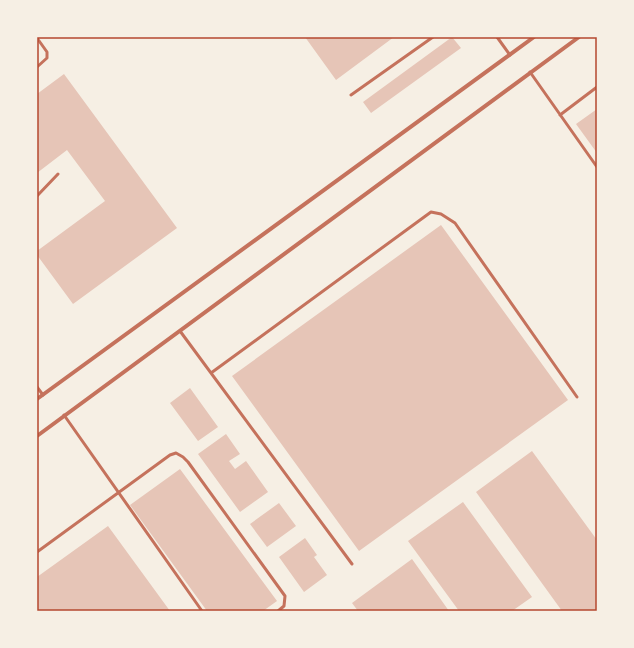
<svg xmlns="http://www.w3.org/2000/svg" width="634" height="648" font-family="'Public Sans',sans-serif">
<rect width="100%" height="100%" fill="#f6efe4"/>
<!-- building -->
<path fill="#e6c5b7" d="M305,37H394L336,80Z
M452,37L461,48L371,113L363,102Z
M64,74L177,228L73,304L37,255V251L105,201L67,150L37,173V94Z
M597,109V153L576,124Z
M441,225L568,400L359,551L232,376Z
M190,388L218,427L198,441L170,403Z
M226,434L240,454L229,461L235,469L246,461L268,492L240,512L198,454Z
M532,451L597,540V611H562L476,492Z
M180,469L277,601L263,611H207L130,505Z
M463,502L532,597L512,611H459L408,541Z
M279,503L296,526L267,547L250,524Z
M108,526L170,611H37V577Z
M305,538L317,555L314,557L327,575L304,592L279,557Z
M412,559L449,611H358L352,603Z"/>
<g fill="none" stroke-linecap="round" stroke-linejoin="round">
<!-- service -->
<path stroke="#c5725c" stroke-width="3" d="M497,37L510,55
M37,38L47,52V58L37,67
M530,72L597,167
M351,95L433,37
M560,115L597,87
M37,196L58,174
M180,331L352,564
M211,373L431,212L441,214L455,223L577,397
M37,387L43,395
M64,415L202,611
M37,552L170,455L176,453L183,457L188,462L285,596L284,606L278,611"/>
<!-- minor -->
<path stroke="#c5725c" stroke-width="4" d="M37,399L534,37
M37,436L579,37"/>
</g>
<!-- border -->
<rect width="634" height="648" fill="none" stroke="#f6efe4" stroke-width="76"/>
<rect x="38" y="38" width="558" height="572" fill="none" stroke="#b5482f" stroke-width="1.5"/>
</svg>
